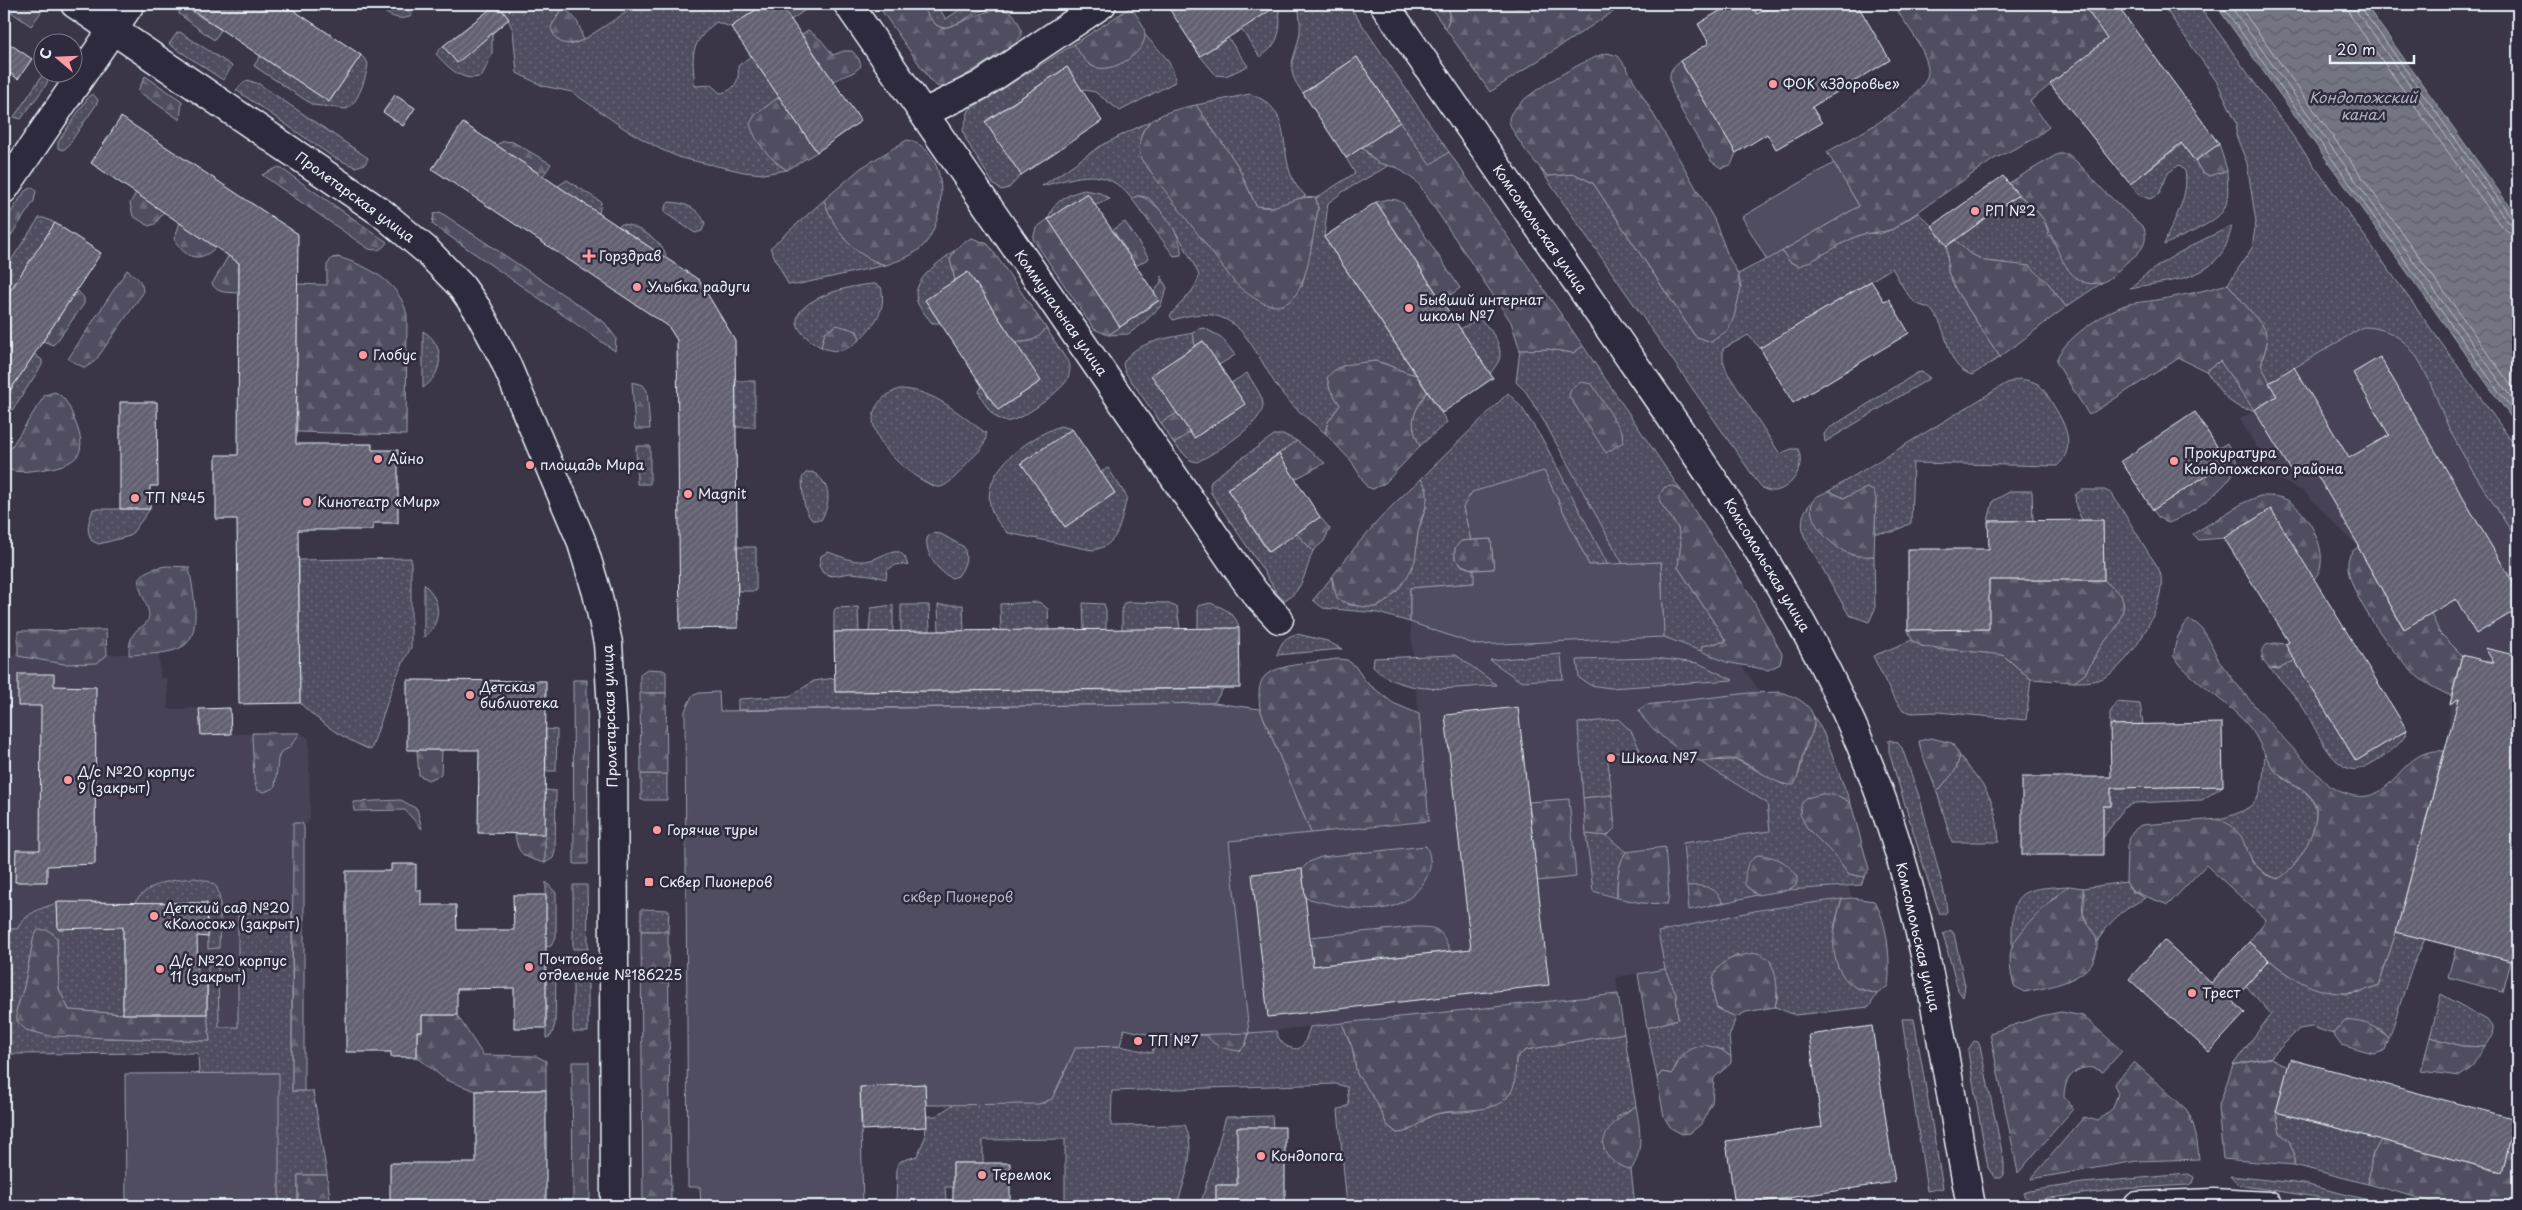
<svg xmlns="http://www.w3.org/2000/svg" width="2522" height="1210" font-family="'Playpen Sans',sans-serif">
<defs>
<pattern id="grass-dots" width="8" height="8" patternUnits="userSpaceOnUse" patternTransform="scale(1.25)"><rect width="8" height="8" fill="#504e5f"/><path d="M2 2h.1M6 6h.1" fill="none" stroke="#696877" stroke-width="1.8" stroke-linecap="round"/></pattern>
<pattern id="forest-firs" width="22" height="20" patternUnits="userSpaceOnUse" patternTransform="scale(1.25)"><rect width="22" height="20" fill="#504e5f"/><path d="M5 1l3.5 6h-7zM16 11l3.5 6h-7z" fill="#696877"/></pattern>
<pattern id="water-waves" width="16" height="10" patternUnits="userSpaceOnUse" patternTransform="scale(1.25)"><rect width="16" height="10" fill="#737482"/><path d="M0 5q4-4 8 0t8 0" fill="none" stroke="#5f6069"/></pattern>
<pattern id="building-hatch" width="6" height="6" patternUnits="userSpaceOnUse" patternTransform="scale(1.25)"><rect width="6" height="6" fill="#636171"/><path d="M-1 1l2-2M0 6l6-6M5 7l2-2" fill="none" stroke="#797886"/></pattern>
</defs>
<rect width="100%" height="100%" fill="#3a3648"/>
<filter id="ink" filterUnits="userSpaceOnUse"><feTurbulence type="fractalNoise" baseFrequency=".02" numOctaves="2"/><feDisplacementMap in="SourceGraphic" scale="10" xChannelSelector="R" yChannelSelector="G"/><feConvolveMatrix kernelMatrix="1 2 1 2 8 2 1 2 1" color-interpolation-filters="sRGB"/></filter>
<g filter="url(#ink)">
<!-- built -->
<path fill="#464354" d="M2363,327H2377L2397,336L2411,349L2518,527V963L2396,932L2448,734L2451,696L2462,655L2439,632L2431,614L2404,629L2358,547L2303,491L2274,477L2240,419L2277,396L2269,383Z
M1606,453L1745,671L1763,696L1837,847L1852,898L1759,910L1658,932L1665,969L1616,977L1618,994L1249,1033L1229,841L1428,821L1410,622V588L1474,583V570L1494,569L1491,539L1471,540L1472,492Z
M106,630L107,654H159L160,678H167L168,709L200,708V722L231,721L232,734L300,733L309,738L310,819L304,827L303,1034L82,1032L4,1005V656H18V631Z"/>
<!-- grass -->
<path fill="url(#grass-dots)" stroke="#9ca0ac" d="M375,4H403L412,16C397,22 387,15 375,4Z
M510,4H559L563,8L556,16L571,45L583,40L639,4H764L731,27L716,22C689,45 692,54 695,86L711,85L720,93C735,91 740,80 738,66L751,56L779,97L755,115L776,163L787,170L763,174L744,172L681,158L660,149L625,129L572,92L543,86L517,73L513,30L503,9Z
M780,4H806L808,8L791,20Z
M919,4H936L946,19L968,4H1005L1010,10C981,0 968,24 943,28L936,25Z
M1259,4H1278C1282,26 1281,44 1260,57L1241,29L1265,13Z
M1298,4H1348L1449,152L1430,166L1357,57L1303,93C1282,65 1296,61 1300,32C1301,23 1299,13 1298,4Z
M1428,4H1449V19L1446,29Z
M2162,4H2198L2518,450V542C2497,508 2473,474 2454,438C2439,411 2430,371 2410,348C2398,334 2381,327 2363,327L2269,383L2261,365L2267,343L2265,329L2228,284L2252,248L2256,222L2247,163L2236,135L2237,123L2217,82Z
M180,32L232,66L223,80L169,44L177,33Z
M492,33V53L482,76C462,83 449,68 436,54L443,46L457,62Z
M1145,35C1157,49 1175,62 1175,82L1120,111L1095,92L1081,89L1067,67L985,121L1021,175L1009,188L1001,190L994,185L966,140L963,130L969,110L1074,44L1084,59L1142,44Z
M1228,38L1248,66L1226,76L1216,75L1200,56Z
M361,55L368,63C367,75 358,105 346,109L313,105L254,66L260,56L329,102Z
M44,73H51L46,85L21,119L14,117Z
M247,80L259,84L368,158L365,164L355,167L333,157L236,90Z
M93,94L98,100L96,105L67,147L63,150L58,148V142L89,96Z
M1250,94C1297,109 1276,154 1296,185C1299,189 1303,193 1306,196L1276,207L1256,206L1238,166L1196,105Z
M1150,121L1142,132L1302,287L1318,209L1316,198L1355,173L1346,158L1362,147L1372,159L1388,166L1344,191L1328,203L1324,237L1416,375L1402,372L1386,364L1375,361L1342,366L1328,378L1330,389L1340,405L1328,422L1325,433C1308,419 1291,406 1278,388C1249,344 1238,298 1173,320L1170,316C1180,302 1196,292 1199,276C1193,259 1163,207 1148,198C1145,196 1140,196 1137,196L1132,199C1104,164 1079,177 1042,186L1102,145Z
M2182,144L2202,172L2210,176L2227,170C2227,182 2230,198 2224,209C2216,224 2179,237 2164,245C2172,221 2190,198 2185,171L2179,165L2168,173L2159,194L2150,199L2139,195L2130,184Z
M1540,169L1548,176L1575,174L1593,183L1695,336L1711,342L1741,288L1738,274L1782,251L1790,262L1800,266L1856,236L1867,233L1880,234L1893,229L1918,213L1932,226L1947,246L1948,272L1957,292L2000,357L1972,375C1943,365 1952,335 1933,312C1929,306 1922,307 1916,303C1907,297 1898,278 1892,268L1760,348L1748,335L1723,349V360L1727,372L1780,454L1791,449H1798C1808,471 1783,499 1764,489C1761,487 1758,482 1756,480Z
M567,180L601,202L599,214L558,186Z
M1084,190L1100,193L1110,199L1096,205L1087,193L1048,219C1054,201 1066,195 1084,190Z
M2018,195L2032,206L2044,220L2049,235L2084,282H2103L2066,307L2048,283L2005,263L1985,261L1969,253L1955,240Z
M824,200L829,213L875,262L886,265L795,285L788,284L770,248Z
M669,202C686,203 698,208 705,223L702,231L695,233L665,213V207Z
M39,218H44L55,223L4,300V271Z
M622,224C636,225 667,243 666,258L618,226Z
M2232,226C2229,236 2227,247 2220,255C2201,282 2159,282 2130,288C2161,260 2195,243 2232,226Z
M955,250L950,259L955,280L925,300L940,323H932C928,317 921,311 918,304C908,281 940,262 955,250Z
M1161,276L1167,288L1160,307L1141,325L1128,334L1108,335L1159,301L1154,292L1161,282Z
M875,284L881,287C887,309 875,324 860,339L857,331L825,332L821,347C756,311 840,285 875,284Z
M1479,319C1490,326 1504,347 1499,360C1497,365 1493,369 1490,374L1460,329Z
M1046,328L1070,365C1070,372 1069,378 1065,383C1056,394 1017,425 1004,421C992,418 984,403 979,392L982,386L998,410L1040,382L1015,342C1030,342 1037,341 1046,328Z
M423,331C446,345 444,373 423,388Z
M1193,333L1195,346L1152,375L1177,413L1161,423L1125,372L1123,364C1133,341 1171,338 1193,333Z
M1583,346L1682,492L1674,486L1660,502L1678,527L1681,543L1678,567L1726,641L1703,646L1701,651L1664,637L1661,562L1623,564L1545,423L1526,392L1516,382L1520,350L1548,349L1573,353Z
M34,354L42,360V365L13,409L9,412L5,410L4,400Z
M2220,361L2254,410C2230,410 2219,389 2206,371Z
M1922,372L1930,378L1825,442L1824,434L1828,429L1917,373Z
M1247,373C1252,382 1262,394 1263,404C1265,423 1213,454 1197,462L1190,460L1174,444L1190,432L1194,438L1245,404L1231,383Z
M2019,379C2026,380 2032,381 2038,384C2044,389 2048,396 2052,403C2064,422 2078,447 2057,466L1913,463L1911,523L1893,532L1875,533L1876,499L1855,494L1844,498L1829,491L2007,383Z
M736,381H755V427H736Z
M899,389C934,389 958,414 986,433C988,445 976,454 969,461C961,470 952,483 941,487C927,492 827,419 899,389Z
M1427,392L1447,422L1420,446C1408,422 1413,413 1427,392Z
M1508,393L1522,408L1544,442L1608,565H1589L1544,471L1463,507L1471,540L1461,541L1455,549V559L1462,566L1474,570L1475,583L1410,588V622L1378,613L1323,608L1313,600L1332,577L1333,589L1349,605L1375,607L1384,603L1415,560L1418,532L1426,507L1427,488L1421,479Z
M1060,426L1072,429L1022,463L1065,527L1115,493L1100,472L1108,468L1127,497C1121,519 1120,547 1092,550L1008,533C959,489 1017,442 1060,426Z
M1274,435H1285L1297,441L1227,489L1268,552L1296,533L1313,551C1306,568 1303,593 1284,600L1278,595L1263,570L1211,493L1210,484L1213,479Z
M636,446H650V484H637Z
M812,472C832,482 831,504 821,520H812C802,509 803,492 802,478L806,473Z
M2082,490H2105L2112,494C2123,512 2135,530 2146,549C2150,556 2157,564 2160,572C2169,600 2132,662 2107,676C2097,682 2085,682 2074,682L2085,674L2101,646L2119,624L2121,595L2104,580L2103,520H2082L2076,507L2075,495Z
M2011,491H2032L2033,521H1988L1993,501Z
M1816,498L1812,506L1851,555L1874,556L1875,609L1869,622L1849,615L1804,536C1800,518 1803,510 1816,498Z
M93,509H150L130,536L99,544L92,541C85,529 89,522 93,509Z
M932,533L941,534L964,547C968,559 965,566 958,576L952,578C937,571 925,554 927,538Z
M737,547H756V591H738Z
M828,552C843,557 857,565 874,559C885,555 887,551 900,552L905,557L908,566C899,563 894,564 887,571L886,579L871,575L851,573L832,576L823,573L819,566L821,556Z
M411,558V647L396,677L371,750C344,739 321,724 300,703L299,560Z
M424,584C442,601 442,622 424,638Z
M1039,602L1048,609L1049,630L1001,631L1000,604Z
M1129,602L1166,603L1177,607L1180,629L1122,630V608L1124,603Z
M1083,603L1104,604L1106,610V630H1084Z
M1210,603C1224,608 1236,613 1239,628L1198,629V606Z
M893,605V632H869L871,608Z
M901,605H929L930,631L901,632Z
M938,605H963L964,631H939Z
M858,607L859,632H834V611L836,608Z
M1297,634L1327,641L1342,649L1277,655C1281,643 1284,637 1297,634Z
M1912,640L1921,646L1942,650H1973L2003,655L2031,679L2026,720L1938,712L1912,713L1903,710L1893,697L1873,656Z
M1561,654L1563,679L1520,681L1490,660Z
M1456,655L1497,685C1459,687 1404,698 1373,667L1374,658Z
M1655,658L1698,663L1733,680L1610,688L1590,685L1579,678L1577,660Z
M2295,660L2356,761L2407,730C2404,742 2392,750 2382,757C2373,762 2361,772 2350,769C2327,761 2316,727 2304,709C2294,694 2282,681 2269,668L2279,669Z
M647,669L663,670L666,672V693H640V674Z
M835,678V692L1223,689L1214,703L738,710V699L790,696L814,681Z
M2116,702L2140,704L2143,724L2110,725V713Z
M1813,715L1823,732L1851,804L1845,799L1807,828L1836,857L1849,874L1864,877L1861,885L1788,890L1796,885H1745L1757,895L1723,903C1717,889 1701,886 1687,886L1683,843L1770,831L1767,803L1699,761L1737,760L1784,785L1799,774L1804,751L1814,727Z
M1618,719L1631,731L1640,750L1607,753L1612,795L1583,798L1578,723Z
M546,729L557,730L556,771H546Z
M1889,740L1897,742L1902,748L1921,802L1945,896L1947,911L1945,914H1940L1930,887L1889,752Z
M2265,752C2268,759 2271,767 2276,772C2287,784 2308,788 2314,804C2323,825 2297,870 2278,879C2243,869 2251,835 2219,819C2264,808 2262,794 2265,752Z
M1960,756C1987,790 1996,798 1999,842H1952L1937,792L1955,771Z
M641,774H667V800H641Z
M2223,786L2202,800L2135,803L2124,808L2103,838V806H2111V788Z
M545,790L556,791L555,851L553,858L545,863Z
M1586,834L1607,836L1626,852C1617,866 1617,882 1617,898L1593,891Z
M195,878C203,880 213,881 217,888C223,900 219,934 219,948L208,949L207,903H134C150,882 170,880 195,878Z
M546,882L556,893V937L551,946L546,947Z
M2126,882L2132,891L2145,898C2122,911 2111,919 2097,942L2083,913L2085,897L2083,888Z
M573,885H587L588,949H573Z
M2069,886L2053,898L2012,947C2012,892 2013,889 2069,886Z
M1842,899L1834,927L1859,989L1877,994L1869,1007L1795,1015L1775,1007L1778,994L1737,955C1713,970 1708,981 1717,1008L1736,1017L1729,1037L1731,1057L1722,1050L1680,1056L1672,1074L1662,1072L1657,1078L1647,1028L1678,1019L1676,994L1665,969L1658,932L1759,910Z
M92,902L123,903V1014L69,1010L59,989L57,938L34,936L24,987L16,1011L104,1038L210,1041L207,1014L208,966H218L219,1027H238V913L292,912V1091H313L327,1175H298V1206H279L278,1073L199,1074L198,1053L4,1054V929H17C26,913 39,909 57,903L58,929L93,927Z
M641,909L669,910L668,931H641Z
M1951,930L1954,934L1965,986L1963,997L1958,990L1943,934Z
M2396,932L2425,939L2411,970L2389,1039L2381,1029L2346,1020L2333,1034L2312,1027L2299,1029L2271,1057L2233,1065L2271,1014L2246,986L2269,960L2289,975L2345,994L2361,992L2379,985Z
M556,974L555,1024L551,1036L546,1038V975Z
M573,980H588V1032H573Z
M2441,994L2487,1020L2493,1028L2492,1037L2485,1047L2462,1046L2430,1037Z
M1902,1019H1914L1943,1188L1927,1191Z
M1342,1023L1352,1047L1357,1074L1376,1101L1387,1125L1397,1133C1416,1132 1418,1121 1434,1115C1447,1110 1463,1114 1476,1110C1487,1107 1505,1090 1514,1084L1516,1058L1525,1050L1624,1033L1636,1106L1617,1117L1618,1165L1631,1170L1635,1206H1347L1338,1110L1349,1105L1347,1087L1336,1084L1112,1091L1111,1126L1185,1125C1197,1151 1184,1180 1177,1206H1065V1139L983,1140V1163H953V1187H945L946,1200L937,1206H896L897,1166L901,1161L917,1156L925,1138L927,1116H936L954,1104L1046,1103L1056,1092L1076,1046H1120L1152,1053L1156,1036L1207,1035L1245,1046L1249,1033L1276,1031C1280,1043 1285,1048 1298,1049L1304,1044L1310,1027Z
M1974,1041L1978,1042L1980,1046L2004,1162V1175L2001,1178H1995L1988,1168L1969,1058L1968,1050Z
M2276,1112L2381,1140L2372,1156L2368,1184L2294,1165V1153L2289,1141L2280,1133Z
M1272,1116L1273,1127L1237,1185H1216V1199L1208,1202L1205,1206H1200L1226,1117Z
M2188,1174L2194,1177L2192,1183L2188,1185L2121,1189L2035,1200H2029L2024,1196V1193L2029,1191L2083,1183Z
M2230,1176L2304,1184L2392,1206H2355L2317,1197L2244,1186L2237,1184Z"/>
<!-- forest -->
<path fill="url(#forest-firs)" stroke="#9ca0ac" d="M4,4H38L44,8L31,26L4,7Z
M180,4L221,30L214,40L179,14Z
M877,4H919L936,25L943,28C963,25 996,0 1013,14C1018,21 1021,26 1022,35L1014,45L945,88L937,86L931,81Z
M1449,4H1625L1490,92L1446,29L1449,19Z
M1893,4H2083L2182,144L2158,161L2079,62L2030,101L2049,127L2032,140L1994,159L1893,229C1880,234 1867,231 1855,237C1836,246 1819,258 1800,266L1790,262L1782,251L1859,206L1827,152C1849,139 1932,99 1928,68C1924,45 1905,24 1893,4Z
M1131,7C1136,15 1145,25 1145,35C1145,54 1111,74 1094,67C1085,63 1079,52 1074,44Z
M563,8C577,17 580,25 583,40C567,47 556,45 551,27Z
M808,30L821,40L833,55L844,51H852L859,59L861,66L854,72L833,81L802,34Z
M1607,53L1618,56L1626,67L1714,219L1729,258L1738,274L1741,288L1734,317L1728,330L1711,342L1695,336L1593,183L1575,174L1548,176C1538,167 1510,133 1509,120C1508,101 1589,57 1607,53Z
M1680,61L1736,153L1731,165L1721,168L1711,161C1701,142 1669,97 1670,76C1670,69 1675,65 1680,61Z
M145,76L182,101L180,120L138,91Z
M779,97L817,152L787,170C770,159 756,144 750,124L755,115Z
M1196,105L1238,166L1256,206C1278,212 1294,194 1316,198L1318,209C1308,259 1305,348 1235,283L1141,159C1132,120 1165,111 1196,105Z
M1400,122L1430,165L1449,152L1583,346L1573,353L1548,349L1520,350L1511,322L1418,183L1398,168L1378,163L1362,147Z
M907,140C951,149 947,218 924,245C914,256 900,260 886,265C853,256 835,232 824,200L861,168Z
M504,141L513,142L551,164L543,176L496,145Z
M2219,144L2227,170L2210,176L2202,172L2195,161Z
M2058,154H2068L2078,163L2104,191L2144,228C2149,245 2139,253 2127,262C2120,268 2111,279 2103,282C2065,294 2057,240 2043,219C2034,205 2019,197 2009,183Z
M279,167L387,242C382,250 378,251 369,249L262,175Z
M32,187L36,191L34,201L4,246V223L25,191Z
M136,193L164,212L155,224L149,226L133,216L130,203Z
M1137,196C1156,197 1184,236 1181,255L1174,256L1132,199Z
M1388,199L1397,200L1403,203L1460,288L1442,301L1376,202Z
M440,212L604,322L616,338L615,351L432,224L434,214Z
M1048,219L1120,327L1108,335L1094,329L1033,239L1036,228Z
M1125,222L1149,258L1136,266L1113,230Z
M180,223L216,247C199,264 185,258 174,239Z
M972,238L988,244L1046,328C1037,341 1030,342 1015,342L968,272L955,280L950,259C955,249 961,242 972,238Z
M1955,240L1969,253L1985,261L2030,266L2048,283L2066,307L2000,357L1957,292L1948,272L1947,246Z
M229,255L239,263V293C228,292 218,294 212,284Z
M338,257C368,266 400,282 407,315L406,435L297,432V284L327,285V265L332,258Z
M127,270C136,277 143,280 143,293L95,361L85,368L68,359Z
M2228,284L2265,329L2267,343L2261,365L2277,396L2254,410L2220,361L2206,371L2179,358L2089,415L2056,362C2060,341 2105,312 2125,305C2135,302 2146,302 2156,300C2180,296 2204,291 2228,284Z
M77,290L84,298V304L57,341L53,345L43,341Z
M837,325L857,331L860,339C847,351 837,354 821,347L825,332Z
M1204,328L1221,337L1235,355L1219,365L1203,341L1195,346L1193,333L1197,329Z
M1375,361C1389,364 1401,372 1416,375L1427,392C1413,413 1408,422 1420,446L1385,483L1373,489L1367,487L1352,462L1325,433L1328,422L1340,405L1330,389L1327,378C1338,362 1357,364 1375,361Z
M632,382L643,385L647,391L650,429H635Z
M1581,382L1592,384L1622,432L1623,442L1606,453L1569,396L1571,389Z
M55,392C66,397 70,408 74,419C91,457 75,465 39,470C26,471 17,474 5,468L4,458L45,395Z
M1177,413L1190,432L1174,444L1161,423Z
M1297,441L1325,463L1295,479L1279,454Z
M2227,443C2229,448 2235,455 2236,460C2241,481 2185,518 2168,523L2159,518L2153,510L2227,462L2219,448Z
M1421,479C1435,499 1421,513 1418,533C1416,542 1417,551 1415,560C1411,574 1390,606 1374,607C1361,608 1348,604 1337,599L1332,577C1359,541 1387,508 1421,479Z
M1674,486L1682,492L1749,593L1782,654L1780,664L1768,670L1726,662L1701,651L1702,646L1726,641L1678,567L1681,543L1678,528L1660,502V494L1665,487Z
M1867,488L1874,491L1876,499L1874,556C1866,556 1857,557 1850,554C1834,549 1800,517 1815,498C1818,495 1825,493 1829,491L1844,498Z
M2260,496C2270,496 2279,496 2287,500C2309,512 2334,558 2314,579L2224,538L2199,540L2193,534L2243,503Z
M1320,517L1330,529L1324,541L1313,551L1296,533Z
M1491,539L1494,569C1478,570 1467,571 1455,559V548L1461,541Z
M2358,547L2403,628L2431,613L2439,632L2462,655L2451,696C2440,691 2428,685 2418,677C2397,660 2344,589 2348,562C2349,554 2352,551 2358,547Z
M167,566L189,567C192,586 203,630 185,645C172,655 144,654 129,655C129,645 130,636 138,629C141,627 145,625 147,622C158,604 112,573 167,566Z
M1989,580H2104L2121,595L2124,606L2119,624L2101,646L2085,674L2074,682L2031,679L2003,655L1921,646L1912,640L1908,630L1988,629Z
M2189,620C2207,625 2212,651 2222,665C2254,708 2292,748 2329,786C2397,824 2391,746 2444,751L2396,932L2379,985C2324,1008 2288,977 2249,942L2266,920L2206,865L2168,905L2132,891L2126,882L2127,846L2132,832L2141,825L2219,819L2232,826L2241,836L2253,863L2266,875L2278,879C2297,869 2322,826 2315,804C2310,789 2288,783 2277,773C2266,761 2261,743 2252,730C2230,702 2195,685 2174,657C2174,642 2179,631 2189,620Z
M106,630L107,655L97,663L64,664L18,656V631Z
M2275,643L2285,644L2295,660L2279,669L2269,668C2262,660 2259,654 2266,645Z
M1337,659L1347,660L1355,666L1366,682L1393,703L1419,714L1429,821L1311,833L1260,709C1259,699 1257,684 1265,676C1278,664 1319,662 1337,659Z
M573,680H587L588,864H574Z
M1781,692C1797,697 1819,707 1813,729C1811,737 1806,743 1804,751C1800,763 1800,774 1794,785C1773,786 1758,767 1738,760C1725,756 1712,763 1700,761C1687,758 1641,723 1639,710L1646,705L1749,693Z
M640,693H666L667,774H641Z
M252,733H300L289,748L281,752L278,759L275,787L265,792L257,790L254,780Z
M1931,738L1952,743L1960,756L1955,771L1937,792L1921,751L1919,741Z
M417,750H442L441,775L428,780L419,775Z
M1822,794C1834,794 1842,796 1851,804L1869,869L1864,877L1849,874L1836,857L1807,828L1800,814L1801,805L1806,798Z
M1612,795L1615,828L1607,836L1586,834L1583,798Z
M1569,799L1576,877L1537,881L1529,802Z
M401,800L417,809L422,829L405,810L354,811L353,802Z
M293,823H302L304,827V1091H292Z
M515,834H545V863C524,857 518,856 515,834Z
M1426,846C1433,860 1431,872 1422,885C1392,924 1346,907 1305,898L1302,869L1309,862L1321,857Z
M1665,847L1669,896L1667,904L1642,903L1617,898C1617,882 1617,866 1626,852Z
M1758,855C1778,857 1786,861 1798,877L1796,885L1788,890L1757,895L1745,885C1745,871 1745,863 1758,855Z
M1687,886C1704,885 1716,886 1723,903L1689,910Z
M2069,886L2083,888C2085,896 2081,907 2083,914C2086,924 2096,932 2097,942C2100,979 2051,987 2024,992L2014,986C2011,975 2008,958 2012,947C2018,931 2054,897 2069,886Z
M1852,898L1874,901C1888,921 1891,962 1888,986L1877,994C1868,991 1856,989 1848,982C1826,959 1834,925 1842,899Z
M1415,927C1439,927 1441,929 1450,951L1313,966L1309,937Z
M38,930H48L57,938L59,989L69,1010L123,1014H207L210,1041L49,1036L26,1030L17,1021L16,1011L24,987L34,936Z
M641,931H668L671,1206H643Z
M2456,947L2511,961L2503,992L2448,977Z
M1758,953L1769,959C1777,975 1779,989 1775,1007L1746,1012L1736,1017L1717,1008C1704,970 1721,956 1758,953Z
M1665,969L1676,994L1678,1019L1647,1028L1638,974Z
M1618,994L1624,1033L1526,1050L1516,1058C1515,1066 1516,1077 1514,1085C1505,1117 1461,1107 1436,1114C1419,1119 1417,1132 1397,1133L1387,1125L1376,1101L1357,1074L1352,1047L1342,1023Z
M2061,1012L2083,1016L2122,1051L2103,1072C2083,1060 2064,1074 2064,1096L2073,1109L2018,1173L1990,1033L2041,1016Z
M422,1015H457L483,1055L536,1056L546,1061V1090L476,1091L446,1080L417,1057V1031H422Z
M2345,1020C2363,1022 2377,1024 2389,1039L2385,1051L2373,1054L2341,1045L2333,1034Z
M1248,1026C1249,1036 1247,1044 1240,1051C1225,1049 1215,1048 1207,1035H1175Z
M2430,1037L2462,1046L2485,1047L2470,1069L2460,1076L2421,1071Z
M1706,1045L1722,1050L1731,1057V1063L1714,1078L1712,1103L1701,1124L1690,1133L1682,1134L1671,1128L1664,1117L1657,1078L1662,1072L1672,1074C1682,1056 1683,1048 1706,1045Z
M2271,1058L2288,1067L2276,1112L2280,1133L2289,1141L2294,1153V1165L2223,1159L2218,1108L2233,1065Z
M572,1062H589L590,1206H573Z
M2134,1062L2186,1109C2196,1125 2197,1141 2199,1159L2137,1161L2031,1179L2084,1117L2098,1121L2113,1108L2118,1093L2114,1084Z
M1636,1106C1640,1129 1644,1150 1631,1170C1584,1154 1605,1125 1636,1106Z
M2512,1134L2518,1137V1206H2447L2368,1184L2372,1156L2381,1140L2502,1172Z
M298,1175H327L331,1206H298Z"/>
<!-- park -->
<path fill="#504e5f" stroke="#9ca0ac" d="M1834,163L1859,206L1767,260L1742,217Z
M1544,471L1589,565L1661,562L1664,637L1477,645L1410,622V588L1474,583V570L1494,569L1491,539L1471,540L1463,507L1472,492Z
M719,692L720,711L1214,703L1260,709L1311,833L1229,841L1249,1033L1156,1036L1124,1029L1120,1046L1076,1047L1052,1099L1039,1104L926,1105L925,1084L860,1088L863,1206H701L700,1187H688L685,711L692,696L699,693Z
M279,1073V1206H126L125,1074Z"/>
<!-- water -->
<path fill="url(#water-waves)" stroke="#a2a6b1" d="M2215,4H2365L2518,218V427Z"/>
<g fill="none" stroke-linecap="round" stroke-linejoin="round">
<!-- shore -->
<path stroke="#b9bfc9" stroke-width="1" d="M2221,4L2518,418
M2229,4L2518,407
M2238,4L2518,395
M2347,4L2351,17L2501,226L2509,232L2518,234
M2355,4L2357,12L2507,221L2518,227
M2361,4L2362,9L2512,218L2518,220"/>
</g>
<!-- building -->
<path fill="url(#building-hatch)" stroke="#e8f1f8" d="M183,4H284L361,55L329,102Z
M497,4L509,19L457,63L443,46Z
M764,4H780L861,121L817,152L731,27Z
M1166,4H1280L1200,56Z
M1731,4H1751L1757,14L1774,4H1857L1890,60L1812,107L1822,123L1776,149L1767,134L1736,153L1680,61L1709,43L1698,24Z
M2083,4H2116L2219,144L2195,161L2181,143L2130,184L2050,84L2107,39Z
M4,40L32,59L18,79L4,69Z
M1357,57L1400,122L1346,158L1303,93Z
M1067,67L1102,121L1021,175L985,122Z
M395,95L415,108L403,126L383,112Z
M121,117L298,234L296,444H372V450H398V523H373V530H298L300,703L239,704L237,519H216V455H238L239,263L91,163Z
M463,123L699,280L735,340L738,628L680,629L677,340L668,326L432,169Z
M2003,176L2018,195L1947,246L1932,226Z
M1087,193L1159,300L1120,327L1048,219Z
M1376,202L1493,378L1442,413L1324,237Z
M55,223L101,253L4,400V300Z
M968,272L1041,381L998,410L925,300Z
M1871,281L1884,301L1889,299L1909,333L1793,403L1760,348Z
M1203,341L1245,404L1194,438L1151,375Z
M2380,357L2518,591V609L2476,634L2456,599L2404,629L2358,547L2359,546L2311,465L2294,475L2254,410L2277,396L2269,383L2294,367L2349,458L2389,435L2353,373Z
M120,402H157L158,486H150V509H120Z
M2195,412L2227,462L2153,510L2121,461Z
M1072,429L1115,493L1065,527L1021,463Z
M1279,454L1320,517L1269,552L1227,489Z
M2271,509L2407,730L2356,761L2285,644L2289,642L2224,538Z
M2103,520L2104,580H1989V629L1908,630V549H1989L1988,521Z
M1239,628L1240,688L835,692L834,632Z
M2485,648L2518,656V933L2511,961L2396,932L2459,698L2450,704L2462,655L2494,663Z
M18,674H54V686L96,687L95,864L47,866V882H15L16,850H40L41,706H18Z
M407,680L546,681L545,834L478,833L479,750H407Z
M1518,707L1549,985L1268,1017L1252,874L1302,869L1313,966L1471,949L1445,715Z
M230,708L231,734L201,735L199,709Z
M2222,723L2223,786L2111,788V806H2103V855H2022V777H2111L2110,725Z
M391,864H416V890H421V905H456L457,930H514L513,895H546V1028H514V988L457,989V1015H422V1031H417V1057H391V1052H346V871H391Z
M57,902L207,903L208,937L197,936L198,980H207V1014H123V927L58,929Z
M2164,940L2211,983L2249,942L2269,960L2232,1001L2245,1013L2209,1052L2129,979Z
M1872,1026L1895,1182L1735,1206L1726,1141L1822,1127L1809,1035Z
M2290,1059L2516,1119L2502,1172L2276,1112Z
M925,1084L927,1127L862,1130L860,1087Z
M546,1090V1206H390V1163H476V1091Z
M1237,1127H1285V1206H1216V1185H1237Z
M953,1163H1010V1206H953Z"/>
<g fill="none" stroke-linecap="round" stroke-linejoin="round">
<defs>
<path id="street" d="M848,4L1239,571L1255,593L1279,619
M924,113L981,85L1102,4
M4,189L130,4"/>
<path id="secondary" d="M75,4L382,213L426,250L461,286L478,310L504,359L581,540L597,593L608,643L613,726L615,1206
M1384,4C1465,119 1545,235 1625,351C1720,488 1816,624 1875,781C1927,916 1944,1064 1971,1206
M2138,1206L2214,1203L2268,1206"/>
</defs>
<!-- street casing -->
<use href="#street" stroke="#e8f1f8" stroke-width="31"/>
<!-- secondary casing -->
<use href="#secondary" stroke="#e8f1f8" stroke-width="31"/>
<!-- street -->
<use href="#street" stroke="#2f2a3d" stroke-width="28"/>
<!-- secondary -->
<use href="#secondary" stroke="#2f2a3d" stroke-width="28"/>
</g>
</g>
<!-- markers -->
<g fill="#ff9aa2" stroke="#2f2a3d" stroke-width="2">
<circle cx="1773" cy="84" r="5"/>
<circle cx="1975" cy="211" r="5"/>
<path d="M586.5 248.5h5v5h5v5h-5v5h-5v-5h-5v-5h5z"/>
<circle cx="637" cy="287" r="5"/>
<circle cx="1409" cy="308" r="5"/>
<circle cx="363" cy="355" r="5"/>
<circle cx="378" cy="459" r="5"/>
<circle cx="2174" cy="461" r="5"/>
<circle cx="530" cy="465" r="5"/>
<circle cx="688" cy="494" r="5"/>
<circle cx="135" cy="498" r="5"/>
<circle cx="307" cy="502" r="5"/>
<circle cx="470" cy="695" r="5"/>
<circle cx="1611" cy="758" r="5"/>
<circle cx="68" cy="780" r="5"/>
<circle cx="657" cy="830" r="5"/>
<rect x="644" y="877" width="10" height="10" rx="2.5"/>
<circle cx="154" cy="916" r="5"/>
<circle cx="529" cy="967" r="5"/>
<circle cx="160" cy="969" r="5"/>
<circle cx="2192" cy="993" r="5"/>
<circle cx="1138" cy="1041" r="5"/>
<circle cx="1261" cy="1156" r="5"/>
<circle cx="982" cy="1175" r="5"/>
</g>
<g text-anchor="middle" stroke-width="5" stroke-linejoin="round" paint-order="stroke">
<!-- poi labels -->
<g font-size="14" fill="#e8f1f8" stroke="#2f2a3d" text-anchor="start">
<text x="1783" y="89">ФОК «Здоровье»</text>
<text x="1985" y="216">РП №2</text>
<text x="599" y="261">Горздрав</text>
<text x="647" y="292">Улыбка радуги</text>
<text x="1419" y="305">Бывший интернат<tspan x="1419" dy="16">школы №7</tspan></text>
<text x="373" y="360">Глобус</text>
<text x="2184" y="458">Прокуратура<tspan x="2184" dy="16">Кондопожского района</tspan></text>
<text x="388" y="464">Айно</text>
<text x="540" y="470">площадь Мира</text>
<text x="698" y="499">Magnit</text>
<text x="145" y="503">ТП №45</text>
<text x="317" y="507">Кинотеатр «Мир»</text>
<text x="480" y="692">Детская<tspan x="480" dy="16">библиотека</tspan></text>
<text x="1621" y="763">Школа №7</text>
<text x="78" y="777">Д/с №20 корпус<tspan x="78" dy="16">9 (закрыт)</tspan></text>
<text x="667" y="835">Горячие туры</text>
<text x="659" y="887">Сквер Пионеров</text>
<text x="164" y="913">Детский сад №20<tspan x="164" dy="16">«Колосок» (закрыт)</tspan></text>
<text x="539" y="964">Почтовое<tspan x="539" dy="16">отделение №186225</tspan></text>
<text x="170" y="966">Д/с №20 корпус<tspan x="170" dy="16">11 (закрыт)</tspan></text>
<text x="2202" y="998">Трест</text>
<text x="1148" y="1046">ТП №7</text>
<text x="1271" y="1161">Кондопога</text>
<text x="992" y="1180">Теремок</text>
</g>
<!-- street labels -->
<g font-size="14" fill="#e8f1f8" stroke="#2f2a3d">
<text transform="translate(355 197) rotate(36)" y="5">Пролетарская улица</text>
<text transform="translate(1540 229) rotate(55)" y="5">Комсомольская улица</text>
<text transform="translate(1061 313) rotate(55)" y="5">Коммунальная улица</text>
<text transform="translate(1767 565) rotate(59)" y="5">Комсомольская улица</text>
<text transform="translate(610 716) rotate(-92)" y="5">Пролетарская улица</text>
<text transform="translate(1918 937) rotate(77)" y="5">Комсомольская улица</text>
</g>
<!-- park labels -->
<g font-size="14" fill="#b3b8c2" stroke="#2f2a3d">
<text x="958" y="902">сквер Пионеров</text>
</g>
<!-- water labels -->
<g font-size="15" font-style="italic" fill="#aeb2bd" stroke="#2f2a3d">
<text x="2363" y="103">Кондопожский<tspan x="2363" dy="17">канал</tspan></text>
</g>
</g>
<!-- margin -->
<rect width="2522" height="1210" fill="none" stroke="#2f2a3d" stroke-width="20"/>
<rect x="10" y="10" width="2502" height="1190" fill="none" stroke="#e8f1f8" stroke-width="2" filter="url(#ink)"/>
<!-- north arrow -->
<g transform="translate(58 58) rotate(289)"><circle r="24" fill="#2f2a3d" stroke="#797a88"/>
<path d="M0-4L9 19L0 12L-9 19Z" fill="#ff9aa2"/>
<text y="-8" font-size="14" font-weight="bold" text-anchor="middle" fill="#e8f1f8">С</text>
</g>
<!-- scale -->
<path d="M2330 55v8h84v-8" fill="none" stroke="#e8f1f8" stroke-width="2.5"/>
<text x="2337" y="55" font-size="15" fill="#e8f1f8" stroke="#2f2a3d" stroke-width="4" paint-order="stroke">20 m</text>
</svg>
